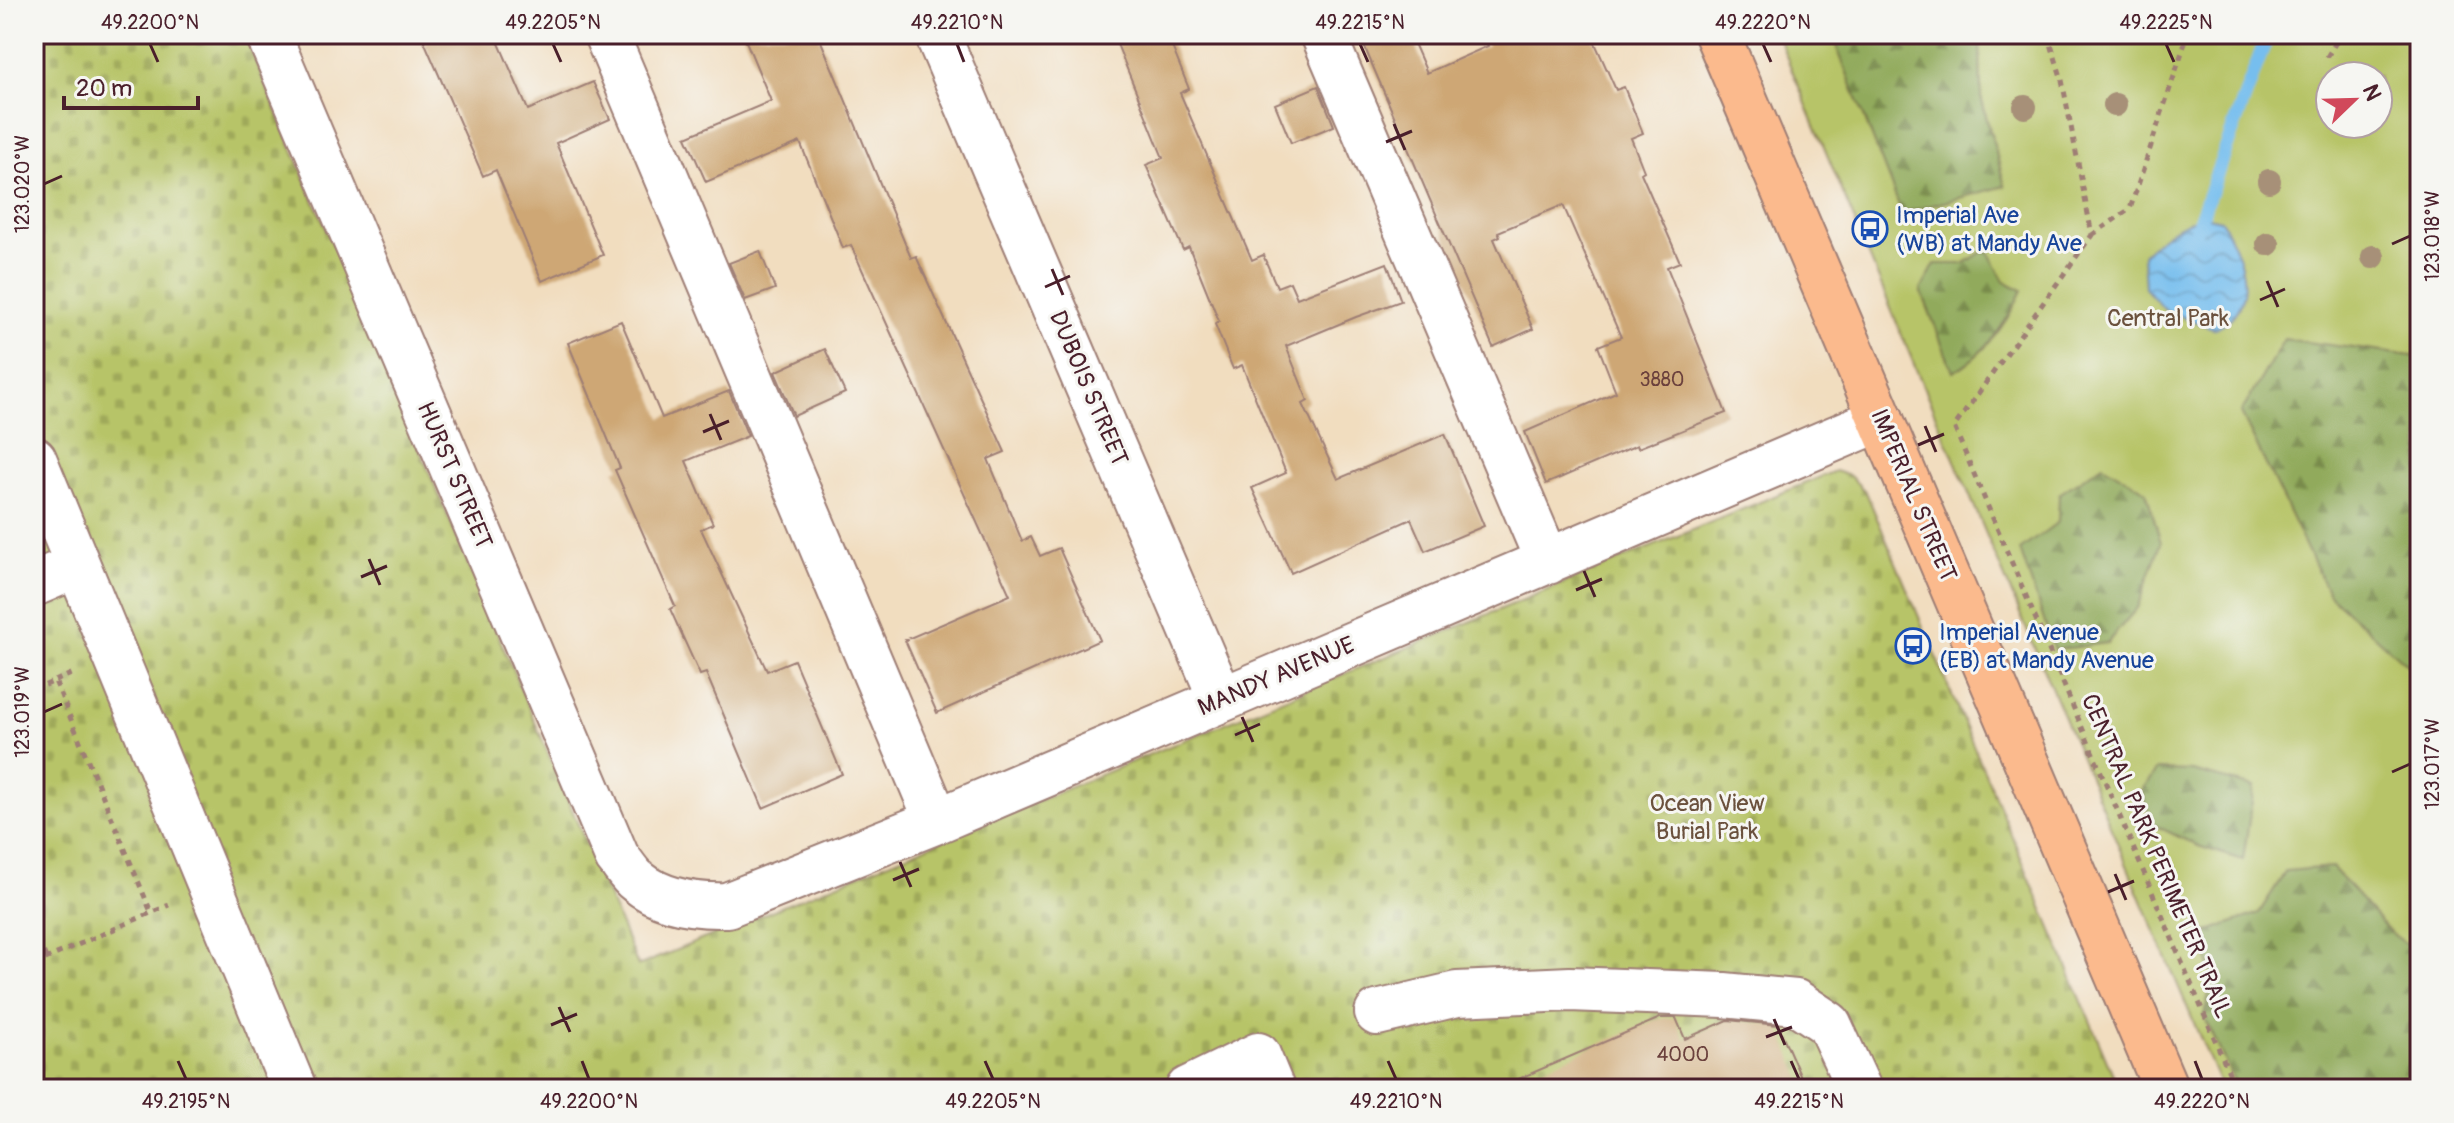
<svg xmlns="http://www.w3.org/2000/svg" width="2454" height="1123" font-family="Pangolin,sans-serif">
<defs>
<pattern id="forest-firs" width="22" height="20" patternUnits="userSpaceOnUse" patternTransform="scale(2)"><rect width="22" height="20" fill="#91aa5c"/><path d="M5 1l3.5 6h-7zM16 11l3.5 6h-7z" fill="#788a4c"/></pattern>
<pattern id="cemetery-stones" width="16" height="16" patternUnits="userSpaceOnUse" patternTransform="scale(2)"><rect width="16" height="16" fill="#b7c467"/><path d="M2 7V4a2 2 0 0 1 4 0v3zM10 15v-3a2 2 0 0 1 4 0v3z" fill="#9fa85a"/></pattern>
<pattern id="water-waves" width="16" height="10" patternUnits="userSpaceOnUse" patternTransform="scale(2)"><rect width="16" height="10" fill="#76beee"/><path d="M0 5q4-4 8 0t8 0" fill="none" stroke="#639ac1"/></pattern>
</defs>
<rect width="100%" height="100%" fill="#f6f6f2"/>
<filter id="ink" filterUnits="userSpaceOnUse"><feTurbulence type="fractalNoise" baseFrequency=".0125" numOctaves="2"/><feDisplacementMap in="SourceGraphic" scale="16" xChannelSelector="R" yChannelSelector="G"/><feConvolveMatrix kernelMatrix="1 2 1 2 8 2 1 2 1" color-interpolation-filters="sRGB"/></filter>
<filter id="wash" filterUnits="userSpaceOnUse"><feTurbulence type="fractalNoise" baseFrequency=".006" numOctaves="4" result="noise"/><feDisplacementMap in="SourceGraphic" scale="32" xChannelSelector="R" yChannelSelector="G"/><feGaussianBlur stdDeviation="1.8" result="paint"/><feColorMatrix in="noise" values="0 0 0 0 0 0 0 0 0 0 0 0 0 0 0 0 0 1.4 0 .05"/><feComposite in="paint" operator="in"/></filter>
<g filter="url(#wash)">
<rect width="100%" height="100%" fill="#f1ddbf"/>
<!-- green -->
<path fill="#b7c467" stroke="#807249" stroke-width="2" fill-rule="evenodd" d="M1777,34H2420V1089H2222L1913,362ZM2330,76H2378V124H2330Z"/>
<!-- forest -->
<path fill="url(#forest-firs)" stroke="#6e6444" stroke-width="2" d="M1836,34H1980L1981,97L2005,186L1902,213L1838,50Z
M1987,249L2004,281L2022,290C2007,323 1985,355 1953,372L1921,290L1935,264H1963Z
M2284,339L2420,357V736L2414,671L2329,595L2241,413Z
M2103,465L2146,491L2161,543L2137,608L2107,643L2054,650L2020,550L2058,522L2059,494Z
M2157,770L2192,771L2254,787L2243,860L2198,846L2152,824L2141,791Z
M2332,867L2391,933L2420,953V1089H2260L2258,1086L2235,1083L2204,1016L2212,980L2204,933L2259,913L2286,871Z"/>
<!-- cemetery -->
<path fill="url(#cemetery-stones)" stroke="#807249" stroke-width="2" d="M34,34H244L638,966L1835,471L1850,476L1866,492L2119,1089H34Z"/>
<!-- water -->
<path fill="url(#water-waves)" stroke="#606e8c" stroke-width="2" d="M2203,216L2221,220C2237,248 2258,291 2230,319C2226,323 2219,326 2214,329L2165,310L2145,288L2143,254C2161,236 2178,224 2203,216Z"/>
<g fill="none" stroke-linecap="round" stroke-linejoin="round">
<!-- stream -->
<path stroke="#76beee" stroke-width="14" d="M2195,233L2268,34"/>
</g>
<g id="blocks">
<!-- building -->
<path fill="#cea774" d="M421,34H495L528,110L593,82L610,119L556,143L603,255L542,281L496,170L483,176Z
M743,34H818L911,258L916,256L1005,452L988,459L1022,541L1031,537L1040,556L1059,548L1100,640L937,713L905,640L1010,595L851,245L843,248L800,142L706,182L686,137L771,101Z
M1113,34H1167L1189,89L1180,93L1252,260L1263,255L1277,287L1290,282L1297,298L1387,263L1401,301L1356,317L1286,346L1308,401L1303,404L1338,479L1445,434L1484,526L1425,551L1411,519L1291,573L1252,488L1286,473L1242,365L1233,369L1215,324L1219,321L1189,247L1183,250L1146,165L1163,158Z
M1359,34H1410L1427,73L1488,46L1483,34H1591L1616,90L1624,87L1643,133L1631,138L1644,171L1641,173L1680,262L1667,267L1726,413L1638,448L1637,445L1546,484L1525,432L1616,392L1598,346L1621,337L1563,205L1498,232L1500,236L1494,239L1533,329L1493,347Z
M1318,86L1334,126L1291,143L1275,104Z
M760,251L775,289L745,300L729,263Z
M621,321L662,418L729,391L748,436L686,461L713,524L701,529L767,671L794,660L842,774L763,808L706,673L700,675L670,609L675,606L615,470L620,468L568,343Z
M825,349L845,393L794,416L775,372Z
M1660,1018H1676L1685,1039L1728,1020L1778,1025L1806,1089H1495Z"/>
</g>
</g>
<g filter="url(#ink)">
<use href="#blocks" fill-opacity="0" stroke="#9e7e75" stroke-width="2"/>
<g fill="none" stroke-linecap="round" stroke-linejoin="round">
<defs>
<path id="minor" d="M268,34L617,857C623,864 629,875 637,881C662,902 695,906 727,905L937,821L1881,419
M606,34L937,821
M937,34L1221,699
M1323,34L1548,562
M34,459L294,1089
M34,584L76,566
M1377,1013L1457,994L1570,989L1724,995L1796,1002L1829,1024L1859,1089
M1188,1089L1258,1055L1272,1089"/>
<path id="major" d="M1717,34L2166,1089"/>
</defs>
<!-- minor casing -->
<use href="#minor" stroke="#9e7e75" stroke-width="48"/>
<!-- major casing -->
<use href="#major" stroke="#9e7e75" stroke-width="48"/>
<!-- path -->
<path stroke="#9e7e75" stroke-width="5" stroke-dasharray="6 6" stroke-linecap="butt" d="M2048,34L2062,80L2092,235L1954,427L2236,1089
M2327,57L2341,34
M2092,235L2130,209L2188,34
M55,681L76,672
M34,690L55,681L151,912
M34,930L46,958
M34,964L169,905"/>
<!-- minor -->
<use href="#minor" stroke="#fff" stroke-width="44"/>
<!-- major -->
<use href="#major" stroke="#fbba8d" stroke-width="44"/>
</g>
<!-- trees -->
<g fill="#a79078">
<circle cx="2115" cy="105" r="12"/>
<circle cx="2025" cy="107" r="12"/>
<circle cx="2269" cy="181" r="12"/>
<circle cx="2268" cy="244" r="12"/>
<circle cx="2373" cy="257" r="12"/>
</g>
</g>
<!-- ticks -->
<path fill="none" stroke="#4a1f2b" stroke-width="3" d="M150,44L158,62M553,44L561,62M957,44L964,62M1360,44L1368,62M1763,44L1771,62M2166,44L2174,62M1394,124L1405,150M1386,142L1412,131M44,184L62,176M2392,244L2410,236M1052,269L1063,295M2267,281L2278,307M1045,287L1070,276M2260,300L2285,289M710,414L721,440M1925,426L1936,452M703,432L729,421M1918,445L1944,434M369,559L380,585M1584,571L1595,597M361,577L387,566M1576,590L1602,579M44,712L62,704M1242,717L1253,742M1235,735L1260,724M2392,772L2410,764M900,862L911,887M2115,874L2126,900M893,880L919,869M2108,892L2134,881M559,1007L570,1032M1774,1019L1785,1045M551,1025L577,1014M1766,1037L1792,1027M178,1061L186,1079M582,1061L589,1079M985,1061L993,1079M1388,1061L1396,1079M1791,1061L1799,1079M2195,1061L2202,1079"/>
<!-- icons -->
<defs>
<symbol id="bus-ring" viewBox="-11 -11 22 22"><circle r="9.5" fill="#f6f6f2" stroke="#1a4fb4" stroke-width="1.5"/><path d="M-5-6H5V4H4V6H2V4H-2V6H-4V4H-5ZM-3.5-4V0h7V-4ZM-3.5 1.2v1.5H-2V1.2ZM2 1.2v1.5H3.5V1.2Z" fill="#1a4fb4"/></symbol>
</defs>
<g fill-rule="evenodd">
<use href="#bus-ring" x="1850" y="209" width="40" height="40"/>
<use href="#bus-ring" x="1893" y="626" width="40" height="40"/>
</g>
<g text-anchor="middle" stroke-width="6" stroke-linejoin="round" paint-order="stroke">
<!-- number labels -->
<g font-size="20" fill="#6b413d">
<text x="1662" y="386">3880</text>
<text x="1683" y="1061">4000</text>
</g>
<!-- transit labels -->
<g font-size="24" fill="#164399" stroke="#f6f6f2" text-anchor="start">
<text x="1896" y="223">Imperial Ave<tspan x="1896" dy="28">(WB) at Mandy Ave</tspan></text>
<text x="1939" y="640">Imperial Avenue<tspan x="1939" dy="28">(EB) at Mandy Avenue</tspan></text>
</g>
<!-- park labels -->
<g font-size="24" fill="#6b513d" stroke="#f6f6f2">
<text x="2168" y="326">Central Park</text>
<text x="1707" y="811">Ocean View<tspan x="1707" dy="28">Burial Park</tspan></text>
</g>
<!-- street labels -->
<g font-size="24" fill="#4a1f2b" stroke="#f6f6f2">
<text transform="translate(1089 388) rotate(67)" y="8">DUBOIS STREET</text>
<text transform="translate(455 475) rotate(67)" y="8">HURST STREET</text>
<text transform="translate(1914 495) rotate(67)" y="8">IMPERIAL STREET</text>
<text transform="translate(1276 676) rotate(-23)" y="8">MANDY AVENUE</text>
<text transform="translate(2157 856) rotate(67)" y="8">CENTRAL PARK PERIMETER TRAIL</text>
</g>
</g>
<!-- margin -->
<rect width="2454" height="1123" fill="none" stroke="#f6f6f2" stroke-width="88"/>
<!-- north arrow -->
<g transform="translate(2354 100) rotate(67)"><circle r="38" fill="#f6f6f2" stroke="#b1a0a2" stroke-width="2"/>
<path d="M0-6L14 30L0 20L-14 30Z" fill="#d1495b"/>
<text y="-12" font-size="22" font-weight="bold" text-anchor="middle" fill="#4a1f2b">N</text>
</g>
<!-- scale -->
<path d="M64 96v12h134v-12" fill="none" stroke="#4a1f2b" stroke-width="4"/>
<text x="76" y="96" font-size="24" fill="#4a1f2b" stroke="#f6f6f2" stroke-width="6" paint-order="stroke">20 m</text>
<rect x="44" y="44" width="2366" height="1035" fill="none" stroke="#4a1f2b" stroke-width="3"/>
<g font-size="20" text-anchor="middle" fill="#4a1f2b">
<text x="150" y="29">49.2200°N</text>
<text x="553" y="29">49.2205°N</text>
<text x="957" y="29">49.2210°N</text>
<text x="1360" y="29">49.2215°N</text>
<text x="1763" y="29">49.2220°N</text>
<text x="2166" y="29">49.2225°N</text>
<text transform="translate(22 184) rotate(-90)" y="7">123.020°W</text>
<text transform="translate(2432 236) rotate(-90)" y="7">123.018°W</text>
<text transform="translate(22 712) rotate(-90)" y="7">123.019°W</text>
<text transform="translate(2432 764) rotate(-90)" y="7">123.017°W</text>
<text x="186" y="1108">49.2195°N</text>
<text x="589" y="1108">49.2200°N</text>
<text x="993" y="1108">49.2205°N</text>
<text x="1396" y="1108">49.2210°N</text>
<text x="1799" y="1108">49.2215°N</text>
<text x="2202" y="1108">49.2220°N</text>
</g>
</svg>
